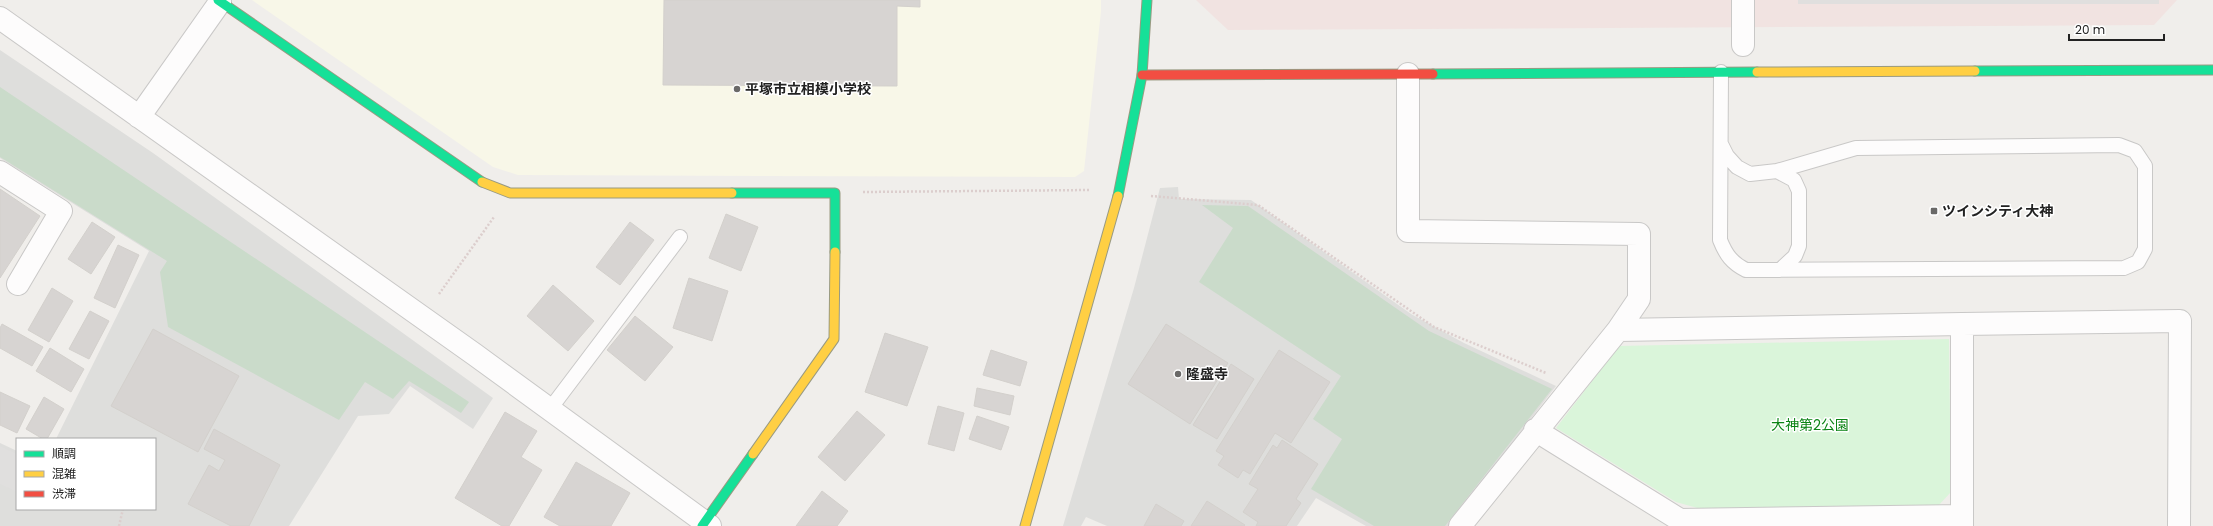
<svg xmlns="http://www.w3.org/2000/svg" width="2213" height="526" font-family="Poppins,'Noto Sans JP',sans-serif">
<rect width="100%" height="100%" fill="#f0eeeb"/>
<!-- commercial -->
<path fill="#f1e3e1" d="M1196,0H2177L2154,25L1228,30Z"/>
<!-- education -->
<path fill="#f8f7e8" d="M252,0H1101V11L1084,171L1075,177L518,175L493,167Z"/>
<!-- religious -->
<path fill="#dededc" d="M0,50L153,153L493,398L473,429L410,386L389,414L358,416L289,526H0V443L17,451V509H155V439H56L149,251L0,158Z
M1178,187L1179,199L1251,200L1411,314L1464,343L1556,386L1448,526H1366L1316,498L1297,526H1107L1086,517L1081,526H1063L1134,288L1160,188Z"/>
<!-- cemetery -->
<path fill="#cadbca" d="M0,87L469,402L461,413L409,381L393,399L365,382L339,420L168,327L160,272L167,261L0,157Z
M1202,205L1248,206L1429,331L1552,389L1445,526H1374L1311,489L1342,439L1313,419L1341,376L1199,282L1233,228Z"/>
<!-- park -->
<path fill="#daf5da" d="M1949,339L1951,492L1938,506L1701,509L1676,502L1556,428L1619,346Z"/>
<!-- parking -->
<path fill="#e0dfde" d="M1798,0H2159V4H1798Z
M0,446L17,454V492L0,484Z"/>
<!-- building -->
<path fill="#d7d4d2" stroke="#d3d0cc" d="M664,0H920V7L897,6V86L663,85Z
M0,189L40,216L0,278Z
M726,214L758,227L741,271L709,258Z
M92,222L115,237L91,274L68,259Z
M630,222L654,240L620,285L596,267Z
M118,245L139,255L115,308L94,298Z
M689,278L728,291L712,341L673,328Z
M553,285L594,321L568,351L527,316Z
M52,288L73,301L49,342L28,330Z
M90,311L109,321L89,359L69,349Z
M635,316L673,347L645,381L607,350Z
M2,324L43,347L32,366L0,348V328Z
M1166,324L1228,363L1190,424L1128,384Z
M153,329L239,376L198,452L111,406Z
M885,333L928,347L907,406L865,392Z
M50,348L84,369L71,392L36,371Z
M991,350L1027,362L1020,386L983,375Z
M1279,350L1330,382L1291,443L1275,433L1250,474L1243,470L1238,478L1218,465L1224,456L1216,451Z
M1231,364L1254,379L1217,439L1193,425Z
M977,388L1014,396L1010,415L974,406Z
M0,392L30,406L17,433L0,425Z
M44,397L64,409L47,439H43L26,429Z
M938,406L964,413L954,451L928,444Z
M857,411L885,435L845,481L818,457Z
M505,412L537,431L521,457L542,470L509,526H502L455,498Z
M977,416L1009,427L1001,450L969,439Z
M214,429L280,465L249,526H231L188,504L209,465L219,471L225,460L204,449Z
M1282,440L1318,464L1296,499L1301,503L1286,526H1256L1258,522L1243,512L1258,489L1249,484L1273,445L1277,448Z
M576,462L630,493L611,526H560L544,517Z
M822,491L848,511L837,526H796Z
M1207,501L1245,525L1244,526H1191Z
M1156,504L1184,521L1181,526H1144Z"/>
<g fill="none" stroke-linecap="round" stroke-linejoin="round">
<defs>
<path id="lane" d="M1721,72L1720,240C1726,255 1732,263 1746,270L2124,268L2138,262L2145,249V166L2135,151L2119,145L1856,148L1777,171L1750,174L1737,167L1727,156L1721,144
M1777,171L1794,180L1799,191V246L1795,256L1780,270
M550,409L680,237"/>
<path id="street" d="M1743,0V45
M0,18L474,354L710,526
M1408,74V231L1639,234V299L1618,330L1460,526
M139,117L220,2
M0,172L61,211L18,284
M1618,330L1962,324
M1535,430L1680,520L1962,516
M1962,526V324L2180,321L2179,526"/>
<path id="fast" d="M218,0L482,182
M1975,71L2213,70
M1433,74L1757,72
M732,193H835V252
M1118,196L1142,75L1147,0
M702,526L753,454"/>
<path id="slow" d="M1757,72L1975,71
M482,182L510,193H732
M753,454L834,339L835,252
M1025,526L1118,196"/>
<path id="jam" d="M1142,75L1433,74"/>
</defs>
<!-- lane casing -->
<use href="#lane" stroke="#c9c8c7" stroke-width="16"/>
<!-- street casing -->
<use href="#street" stroke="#c9c8c7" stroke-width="24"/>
<!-- fast casing -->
<use href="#fast" stroke="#999a82" stroke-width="11"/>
<!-- slow casing -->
<use href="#slow" stroke="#999a82" stroke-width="11"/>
<!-- jam casing -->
<use href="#jam" stroke="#999a82" stroke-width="11"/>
<!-- path -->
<path stroke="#dccecd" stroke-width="2.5" stroke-dasharray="2 2" stroke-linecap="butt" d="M863,192L1090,190
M1151,196L1258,205L1434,327L1546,373
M439,294L494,217
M119,526L123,509"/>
<!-- lane -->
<use href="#lane" stroke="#fdfcfc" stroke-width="14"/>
<!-- street -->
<use href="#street" stroke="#fdfcfc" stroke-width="22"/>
<!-- fast -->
<use href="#fast" stroke="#16e098" stroke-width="9"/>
<!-- slow -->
<use href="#slow" stroke="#ffcf43" stroke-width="9"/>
<!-- jam -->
<use href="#jam" stroke="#f24e42" stroke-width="9"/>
</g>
<!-- markers -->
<g fill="#6a6968" stroke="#fff" stroke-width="1.5">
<circle cx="737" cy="89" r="4"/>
<rect x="1930" y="207" width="8" height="8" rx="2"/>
<circle cx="1178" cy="374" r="4"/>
</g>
<g text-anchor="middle" stroke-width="3" stroke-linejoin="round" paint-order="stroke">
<!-- poi labels -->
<g font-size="14" font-weight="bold" fill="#222" stroke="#fff" text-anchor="start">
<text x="745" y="94">平塚市立相模小学校</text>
<text x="1942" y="216">ツインシティ大神</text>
<text x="1186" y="379">隆盛寺</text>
</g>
<!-- park labels -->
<g font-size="14" fill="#0c8416" stroke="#fff">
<text x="1810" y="430">大神第2公園</text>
</g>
</g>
<!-- legend -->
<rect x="16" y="438" width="140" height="72" fill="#ffffff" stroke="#a7a7a7"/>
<rect x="24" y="451" width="20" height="6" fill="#16e098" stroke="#a7a7a7"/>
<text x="52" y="458" font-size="12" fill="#222222">順調</text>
<rect x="24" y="471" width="20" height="6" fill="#ffcf43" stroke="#a7a7a7"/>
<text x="52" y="478" font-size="12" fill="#222222">混雑</text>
<rect x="24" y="491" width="20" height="6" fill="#f24e42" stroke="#a7a7a7"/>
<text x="52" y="498" font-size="12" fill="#222222">渋滞</text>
<!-- scale -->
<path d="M2069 34v6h95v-6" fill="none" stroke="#222222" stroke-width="2"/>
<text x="2075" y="34" font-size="12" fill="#222222" stroke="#ffffff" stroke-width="3" paint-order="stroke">20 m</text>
</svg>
